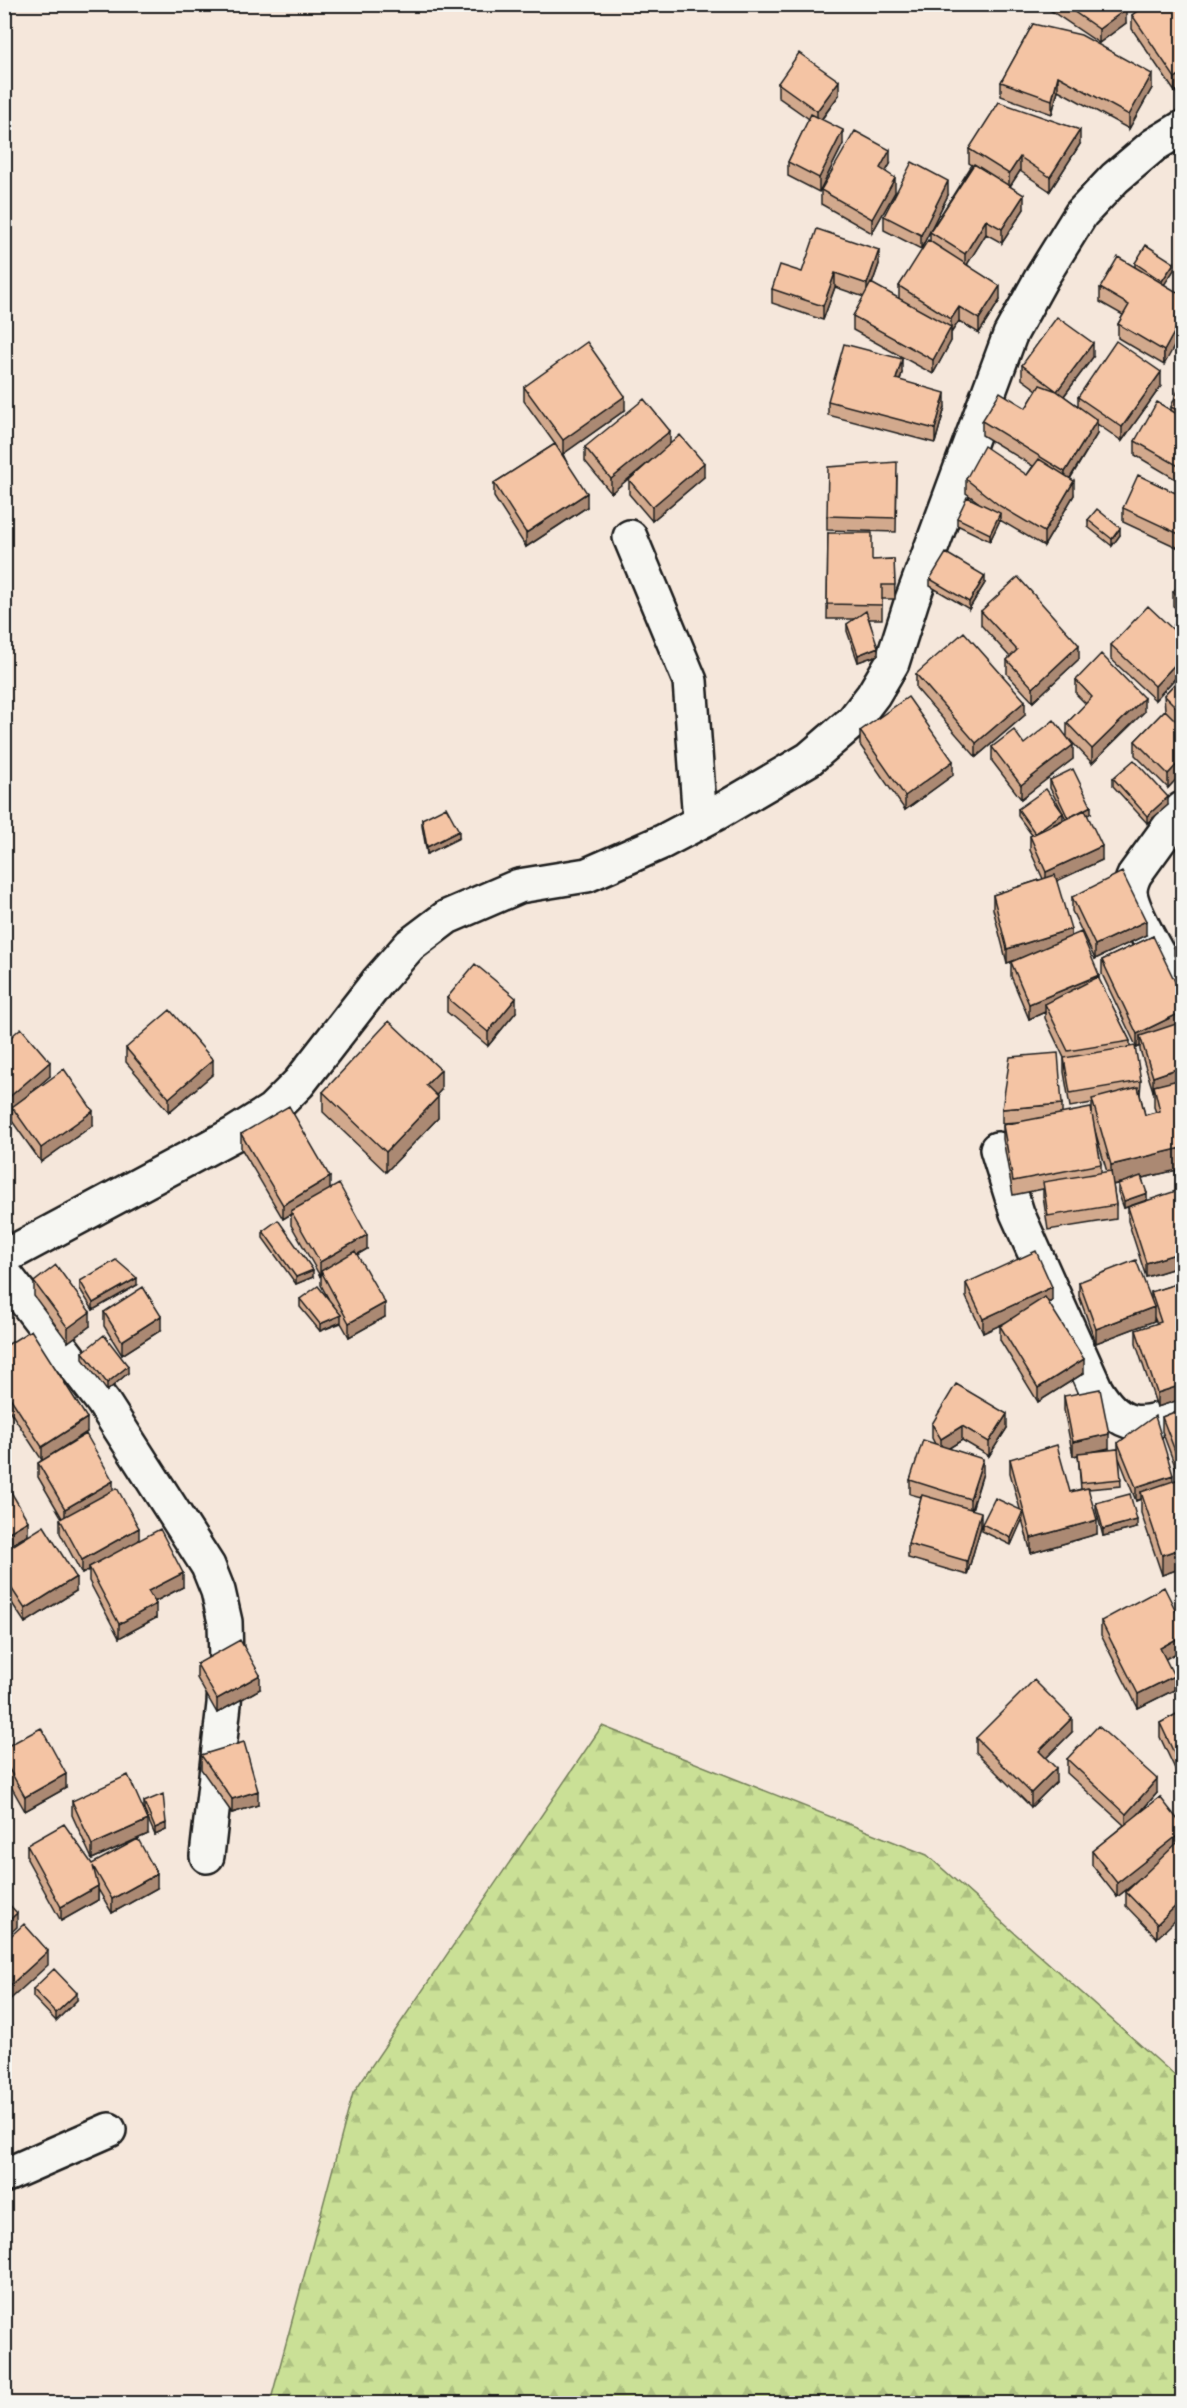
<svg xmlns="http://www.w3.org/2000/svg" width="1187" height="2408" font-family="Delius,sans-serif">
<defs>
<pattern id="forest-firs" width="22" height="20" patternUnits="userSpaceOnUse" patternTransform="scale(1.5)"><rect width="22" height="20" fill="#cae096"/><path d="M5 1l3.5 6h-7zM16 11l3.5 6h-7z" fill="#adc081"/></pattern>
</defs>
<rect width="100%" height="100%" fill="#f5e7db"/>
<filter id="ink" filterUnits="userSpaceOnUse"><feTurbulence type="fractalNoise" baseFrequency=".0167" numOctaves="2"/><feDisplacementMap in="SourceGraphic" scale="12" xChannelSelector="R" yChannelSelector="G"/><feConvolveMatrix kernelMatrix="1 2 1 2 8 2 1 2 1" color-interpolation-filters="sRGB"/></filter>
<g filter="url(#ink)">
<!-- forest -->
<path fill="url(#forest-firs)" stroke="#737e59" stroke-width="1.5" d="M602,1726L927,1855L1182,2082V2403H270L353,2093Z"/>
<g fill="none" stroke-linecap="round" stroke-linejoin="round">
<defs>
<path id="street" d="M630,537L690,681L700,822
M1182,809L1135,874C1132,880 1130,885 1130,892C1132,914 1170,975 1182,997
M997,1149L1017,1213L1096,1390C1121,1431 1141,1427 1182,1412
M4,1257L234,1134L272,1110L299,1083L379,980L410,945L447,917L519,886L587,875L662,842L717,813L809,759L853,721L873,695L892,663L912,600L1010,335L1042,277L1081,214L1115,178L1154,145L1182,128
M4,1273L103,1402L208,1566L218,1591L225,1622L226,1660L224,1704L207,1856
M4,2176L109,2130"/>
</defs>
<!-- street casing -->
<use href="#street" stroke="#1c1c1c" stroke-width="38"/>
<!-- street -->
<use href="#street" stroke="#f6f6f2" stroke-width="33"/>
</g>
<!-- wall -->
<path fill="#d2a98d" stroke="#1c1c1c" stroke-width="1.5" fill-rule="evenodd" d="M1047,4H1119L1126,23L1099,43L1047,8Z
M1126,4H1143L1137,11L1182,4L1175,92L1132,29V15L1136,12Z
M1033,24L1152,88L1129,129L1058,90L1052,114L1001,96V82Z
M778,83L839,95L822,119L843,144L819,192L788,176V162L809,119L778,97Z
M1080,144L1050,191L1020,171L1010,186L1024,209L1002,243L986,234L967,264L1000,300L979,333L959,321L951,333V341L933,374L853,330V316L864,297L835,287L823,320L772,303V289L802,272L879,264L872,284L899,299V286L930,241V232L972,165L969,163V149Z
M890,164L885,172L895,192L872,233L821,204V190Z
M948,195L921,249L884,230V216Z
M1135,263L1174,270L1164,284V365L1118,338V324L1123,315L1100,302V288L1135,267Z
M1093,357L1064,396L1078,406V397L1161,386L1122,441L1097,424V434L1070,479L1074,495L1044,546L1000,520L990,541L957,525V518L978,502L966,493V479L1027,475L1033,466L982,435V421L1026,408L1037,390L1022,379V365Z
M902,373L900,380L945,407L935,443L828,415V401Z
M1182,384V483L1135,455V441L1171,410V407Z
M524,387L625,410L563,454L587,507L526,547L494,497V483L555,444L524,401Z
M670,444L704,477L652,521L629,494V480L656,456L611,493L585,461V447Z
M897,476L896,532L827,530V516Z
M1182,496L1181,549L1123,522V508Z
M1088,520L1120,535L1112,546L1088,527Z
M828,533L872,560L894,559L895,599H882V619H869L878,655L858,662L847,631V624L856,619H827Z
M930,579L985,583L969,609L930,586Z
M1182,581V671L1155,700L1111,659V645L1174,630V625L1182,613L1173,606V592Z
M981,611L1079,659L1033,702L1007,674V660L1010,657L981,625Z
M916,674L1025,715L976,757L916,688Z
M1182,676V773L1168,788L1135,755V741L1165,710L1164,695Z
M1076,680L1144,712L1092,763L1070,740L1073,759L1021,799L992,761V747L1024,744L1067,736V723L1086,704L1076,694Z
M860,731L953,775L905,810L860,745Z
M1113,778L1168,805L1147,823L1113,786Z
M1050,780L1091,813L1087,815L1102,860L1056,881L1071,937L1099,980L1130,1041V1047L1141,1081L1140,1095L1145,1115L1156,1112L1154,1107V1090L1153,1091L1140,1050V1046L1137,1048L1102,974V960L1153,936L1182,1169L1142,1178L1147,1200L1182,1211V1266L1146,1277L1128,1221V1207L1124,1208L1118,1192V1184L1125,1182L1113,1185L1116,1205V1219L1048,1230L1043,1196V1189L1013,1195L1003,1139V1125L1019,1122L1002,1123V1109L1062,1104V1114L1092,1117V1103L1070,1107L1064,1072V1058L1045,1018V1012L1029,1019L1011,976V962L1014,960L1007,963L993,909V895L1043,879L1030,850V836L1032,835L1018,816V809L1063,820L1066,819L1050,788ZM1093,1124L1107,1172L1101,1173V1164Z
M422,819L459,838L427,854L422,826Z
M1072,897L1146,935L1095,959L1072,911Z
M1182,936V971L1174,955V941Z
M447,998L516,1012L488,1046L447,1012Z
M4,1043L50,1076L28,1094L93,1125L41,1162L12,1121V1109L7,1113L4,1109Z
M126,1048L213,1074L169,1112L126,1062Z
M441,1090L436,1095L438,1118L386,1172L323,1112V1092Z
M241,1134L330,1189L367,1249L357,1255L385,1317L349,1337L341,1323L320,1331L300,1307V1299L328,1298L321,1285V1275L320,1276L291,1225V1214L283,1219L241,1148Z
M1182,1169V1209L1176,1185V1171Z
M263,1231L313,1277L296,1284L263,1238Z
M80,1281L137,1285L93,1310L80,1289Z
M34,1282L90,1326L68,1342L34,1296Z
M1079,1282L1151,1298V1292L1182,1282V1399L1157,1407L1136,1344V1330L1157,1324L1154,1317V1321L1096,1343L1079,1296Z
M966,1283L1052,1301L1049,1303L1084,1373L1038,1402L1000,1340V1326L1004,1323L983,1333L966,1297Z
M104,1312L161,1330L122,1355L104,1326Z
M4,1347L87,1432L71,1443L113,1490L139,1541L183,1587L154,1602L156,1618L119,1638L89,1581V1570L82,1574L60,1533V1519L62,1518L38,1477V1463L42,1460L4,1402Z
M83,1352L128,1373L107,1391L83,1359Z
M1064,1396L1109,1448L1094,1452L1118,1449V1443L1173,1481L1180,1479L1162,1431V1417L1182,1409V1568L1162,1575L1141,1513V1499L1136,1501L1119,1458L1121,1486L1088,1489L1097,1534L1031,1553L1022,1519L1011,1545L982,1531V1524L1020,1509L1010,1473V1459L1070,1492L1081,1489L1078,1455L1073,1456L1064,1410Z
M932,1424L1007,1428L989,1456L962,1440L949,1448L983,1473L972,1510L981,1526L967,1575L908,1558V1544L921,1497L910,1494V1480L935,1444L932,1438Z
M1096,1503L1137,1528L1103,1536L1096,1510Z
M4,1551L76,1591L25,1623L4,1591Z
M1101,1621L1165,1659L1174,1690L1138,1708L1101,1635Z
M197,1664L260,1689L217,1713L197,1678Z
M1182,1711L1177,1773L1160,1737V1723Z
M1072,1732L1046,1758L1056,1782L1031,1807L976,1752V1738Z
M4,1748L66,1788L25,1811L4,1774Z
M201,1755L258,1805L232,1813L201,1769Z
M1067,1759L1157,1793L1139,1814L1160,1797L1157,1938L1126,1906V1892L1135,1883L1117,1897L1092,1865V1851L1124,1825L1067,1773Z
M72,1801L148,1834L92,1859L72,1815Z
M144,1802L166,1830L155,1835L144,1810Z
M27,1845L92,1864L157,1888L112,1913L98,1889V1900L61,1921L27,1859Z
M33,1989L77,2000L56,2021L33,1997Z"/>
<!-- shaded-wall -->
<path fill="#ab8973" stroke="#1c1c1c" stroke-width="1.5" d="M1136,4H1143L1136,13Z
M1126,9V23L1099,43V29Z
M1182,73V87L1175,92V78Z
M1152,74V88L1129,129V115Z
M1058,76V90L1052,114V100Z
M839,81V95L817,125V111Z
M843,130V144L819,192V178Z
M1080,130V144L1050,191V177Z
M890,150V164L880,182V168Z
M1020,157V171L1009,188V174Z
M895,178V192L872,233V219Z
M948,181V195L921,249V235Z
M1024,195V209L1002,243V229Z
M986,220V234L965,268V254Z
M879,250V264L867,298V284Z
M1174,263V270L1162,288V281Z
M835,273V287L823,320V306Z
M1000,286V300L979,333V319Z
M959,307V321L951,333V319Z
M1182,318V332L1164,365V351Z
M951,327V341L933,374V360Z
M1093,343V357L1057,405V391Z
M902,359V373L896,393V379Z
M1161,372V386L1122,441V427Z
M945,393V407L935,443V429Z
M625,396V410L563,454V440Z
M1097,420V434L1065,486V472Z
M670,431V445L611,493V479Z
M704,463V477L652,521V507Z
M1074,481V495L1044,546V532Z
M587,493V507L526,547V533Z
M1000,513V520L990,541V534Z
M1120,528V535L1112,546V539Z
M1182,532V546L1181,549V535Z
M985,576V583L969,609V602Z
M1079,645V659L1033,702V688Z
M878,647V655L858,662V655Z
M1182,657V671L1155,700V686Z
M1144,698V712L1092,763V749Z
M1025,701V715L976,757V743Z
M1073,745V759L1021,799V785Z
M1182,759V773L1168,788V774Z
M953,761V775L905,810V796Z
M1168,797V805L1147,823V816Z
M1091,806V813L1068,825V818Z
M1063,813V820L1035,833Z
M459,831V838L427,854V847Z
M1102,846V860L1046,886V872Z
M1146,921V935L1095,959V945Z
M1071,929V943L1007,963V949Z
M1099,975V989L1045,1004V1012L1029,1019V1004Z
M516,998V1012L488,1046V1032Z
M1182,1012V1026L1140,1036V1046L1137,1048V1034Z
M213,1060V1074L169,1112V1098Z
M50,1062V1076L13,1108L12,1107V1109L7,1113V1099Z
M1182,1067V1081L1154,1086V1090L1153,1091V1077Z
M441,1070V1090L426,1106V1085Z
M438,1097V1118L386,1172V1152Z
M93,1111V1125L41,1162V1148Z
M1182,1148V1169L1111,1185V1165Z
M330,1177V1191L291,1211V1214L283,1219V1205Z
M1147,1193V1200L1124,1208V1201Z
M367,1235V1249L322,1274L321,1271V1275L320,1276V1262Z
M1182,1252V1266L1146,1277V1263Z
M313,1270V1277L296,1284V1277Z
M137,1278V1285L93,1310V1303Z
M1052,1287V1301L983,1333V1319Z
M385,1303V1317L349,1337V1323Z
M1154,1307V1321L1096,1343V1329Z
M90,1312V1326L68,1342V1328Z
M341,1315V1322L320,1331V1324Z
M161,1316V1330L122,1355V1341Z
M1084,1359V1373L1038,1402V1388Z
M128,1366V1373L107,1391V1383Z
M1182,1385V1399L1157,1407V1393Z
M1007,1414V1428L989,1456V1442Z
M87,1418V1432L42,1461V1447Z
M962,1426V1440L941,1453V1439Z
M1109,1434V1448L1073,1456V1442Z
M983,1459V1473L970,1513V1499Z
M1173,1475V1489L1141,1492V1499L1136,1501V1487Z
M113,1481V1495L65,1523V1509Z
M1023,1511V1518L1011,1545V1538Z
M981,1512V1526L967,1575V1561Z
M1097,1520V1534L1031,1553V1538Z
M1137,1520V1528L1103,1536V1529Z
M28,1521V1535L4,1549V1535Z
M139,1528V1542L89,1567V1570L82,1574V1560Z
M1182,1548V1568L1162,1575V1555Z
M183,1573V1587L148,1605V1591Z
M76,1577V1591L25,1623V1609Z
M156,1604V1618L119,1638V1624Z
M1182,1636V1650L1160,1662V1648Z
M260,1675V1689L217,1713V1699Z
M1174,1676V1690L1138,1708V1694Z
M1072,1718V1732L1039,1765V1751Z
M1182,1756V1770L1177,1773V1759Z
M1056,1768V1782L1031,1807V1793Z
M66,1774V1788L25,1811V1797Z
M1157,1779V1793L1126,1828V1814Z
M258,1791V1805L232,1813V1799Z
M148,1820V1834L92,1859V1845Z
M166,1823V1830L155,1835V1828Z
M1182,1832V1846L1117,1897V1883Z
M157,1874V1888L112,1913V1899Z
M98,1886V1900L61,1921V1907Z
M1182,1900V1914L1157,1938V1924Z
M17,1913V1927L4,1939V1925Z
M48,1951V1965L4,2005V1991Z
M77,1993V2000L56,2021V2013Z"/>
<!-- building -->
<path fill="#f4c4a4" stroke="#1c1c1c" stroke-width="1.5" d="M1063,4H1119L1126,9L1099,29Z
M1147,4H1182V73L1175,78L1132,15Z
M1033,24L1081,35L1152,74L1129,115L1058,76L1052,100L1001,82Z
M799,53L839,81L817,111L778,83Z
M999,102L1080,130L1050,177L1020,157L1009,174L969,149Z
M811,114L843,130L819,178L788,162Z
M855,131L890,150L880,168L895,178L872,219L821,190Z
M912,162L948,181L921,235L884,216Z
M974,164L1024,195L1002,229L986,220L965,254L930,232Z
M817,229L879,250L867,284L835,273L823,306L772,289L780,265L802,272Z
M928,240L1000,286L979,319L959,307L951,319L899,286Z
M1146,245L1174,263L1162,281L1135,263Z
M1118,257L1182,295V318L1164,351L1118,324L1129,305L1100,288Z
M871,283L951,327L933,360L853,316Z
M1057,317L1093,343L1057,391L1097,420L1065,472L982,421L1000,392L1026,408L1040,385L1057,391L1022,365Z
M1116,341L1161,372L1122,427L1078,397Z
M587,342L625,396L563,440L524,387Z
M844,344L902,359L896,379L945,393L935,429L828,401Z
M1181,383L1182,384V412L1171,407Z
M644,399L670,431L611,479L585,447Z
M1157,402L1182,417V468L1135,441Z
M680,435L704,463L652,507L629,480Z
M555,444L587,493L526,533L494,483Z
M984,446L1027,475L1039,459L1074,481L1044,532L1000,506L966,479Z
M897,462L896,518L827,516L828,467Z
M1138,475L1182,496V532L1181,535L1123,508Z
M967,497L1000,513L990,534L957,518Z
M1097,509L1120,528L1112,539L1088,520Z
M828,533H872V560L894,559L895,585H882V605L827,604Z
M946,553L985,576L969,602L930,579Z
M1018,577L1079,645L1033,688L1007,660L1017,650L981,611Z
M1182,581V600L1173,592Z
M1148,606L1182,638V657L1155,686L1111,645Z
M866,611L878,647L858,655L847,624Z
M1182,613V632L1174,625Z
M964,632L1025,701L976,743L916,674Z
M1101,654L1144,698L1092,749L1067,723L1092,697L1076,680Z
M1182,676V713L1164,695Z
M908,697L953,761L905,796L860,731Z
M1165,710L1182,727V759L1168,774L1135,741Z
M1054,720L1073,745L1021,785L992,747L1014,730L1024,744Z
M1134,760L1168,797L1147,816L1113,778Z
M1073,769L1091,806L1068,818L1050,780Z
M1046,789L1063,813L1035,833L1018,809Z
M446,807L459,831L427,847L422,819Z
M1085,810L1102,846L1046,872L1030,836Z
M1122,872L1146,921L1095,945L1072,897Z
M1055,875L1071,929L1007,949L993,895Z
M1081,932L1099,975L1029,1004L1011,962Z
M1153,936L1182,996V1012L1137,1034L1102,960Z
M1182,936V957L1174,941Z
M475,964L516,998L488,1032L447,998Z
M1098,977L1130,1041L1068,1051L1045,1004Z
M170,1010L213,1060L169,1098L126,1048Z
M389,1021L441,1070L426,1085L438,1097L386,1152L323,1092Z
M1182,1022V1067L1153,1077L1140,1036Z
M21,1028L50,1062L7,1099L4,1095V1043Z
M1135,1046L1141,1081L1070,1093L1064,1058Z
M1058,1053L1062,1104L1002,1109L1010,1057Z
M64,1069L93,1111L41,1148L12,1107Z
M1182,1079V1148L1111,1165L1092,1099L1138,1087L1145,1115L1160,1111L1154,1086Z
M289,1106L330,1177L283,1205L241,1134Z
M1091,1108L1101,1164L1013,1181L1003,1125Z
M1182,1169V1195L1176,1171Z
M1111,1171L1116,1205L1048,1216L1043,1182Z
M1141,1176L1147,1193L1124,1201L1118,1184Z
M339,1184L367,1235L320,1262L291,1211Z
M1176,1191L1182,1211V1252L1146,1263L1128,1207Z
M278,1220L313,1270L296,1277L263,1231Z
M355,1251L385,1303L349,1323L321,1271Z
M1036,1251L1052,1287L983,1319L966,1283Z
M116,1260L137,1278L93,1303L80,1281Z
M1136,1260L1154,1307L1096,1329L1079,1282Z
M56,1265L90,1312L68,1328L34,1282Z
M1182,1282V1385L1157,1393L1136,1330L1161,1322L1151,1292Z
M318,1286L341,1315L320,1324L300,1299Z
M143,1287L161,1316L122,1341L104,1312Z
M1045,1297L1084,1359L1038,1388L1000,1326Z
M31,1330L87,1418L42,1447L4,1388V1347Z
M104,1335L128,1366L107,1383L83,1352Z
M956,1384L1007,1414L989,1442L962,1426L941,1439L932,1424Z
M1100,1389L1109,1434L1073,1442L1064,1396Z
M1182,1409V1469L1162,1417Z
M1155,1416L1173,1475L1136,1487L1118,1443Z
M86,1434L113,1481L65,1509L38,1463Z
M923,1440L983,1459L970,1499L910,1480Z
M1057,1445L1070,1492L1088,1488L1097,1520L1031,1538L1010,1459Z
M1118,1449L1121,1479L1081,1483L1078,1453Z
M1182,1478V1548L1162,1555L1141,1492Z
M4,1480L28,1521L4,1535Z
M117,1488L139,1528L82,1560L60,1519Z
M1130,1494L1137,1520L1103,1529L1096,1503Z
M922,1495L981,1512L967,1561L908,1544Z
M995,1498L1023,1511L1011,1538L982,1524Z
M44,1526L76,1577L25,1609L4,1577V1551Z
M160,1529L183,1573L148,1591L156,1604L119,1624L89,1567Z
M1164,1587L1182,1623V1636L1160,1648L1174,1676L1138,1694L1101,1621Z
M240,1640L260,1675L217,1699L197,1664Z
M1034,1680L1072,1718L1039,1751L1056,1768L1031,1793L976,1738Z
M1182,1711V1756L1177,1759L1160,1723Z
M1098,1726L1157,1779L1126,1814L1067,1759Z
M41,1728L66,1774L25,1797L4,1760V1748Z
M244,1742L258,1791L232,1799L201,1755Z
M128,1775L148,1820L92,1845L72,1801Z
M163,1794L166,1823L155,1828L144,1802Z
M1160,1797L1182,1825V1832L1117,1883L1092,1851Z
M64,1824L92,1864L138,1839L157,1874L112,1899L93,1866L98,1886L61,1907L27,1845Z
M1178,1842L1182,1846V1900L1157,1924L1126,1892Z
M4,1899L17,1913L4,1925Z
M24,1924L48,1951L4,1991V1942Z
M54,1969L77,1993L56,2013L33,1989Z"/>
</g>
<!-- margin -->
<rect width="1187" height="2408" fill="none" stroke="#f6f6f2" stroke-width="24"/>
<rect x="12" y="12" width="1163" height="2384" fill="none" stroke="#1c1c1c" stroke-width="2" filter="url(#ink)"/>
</svg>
